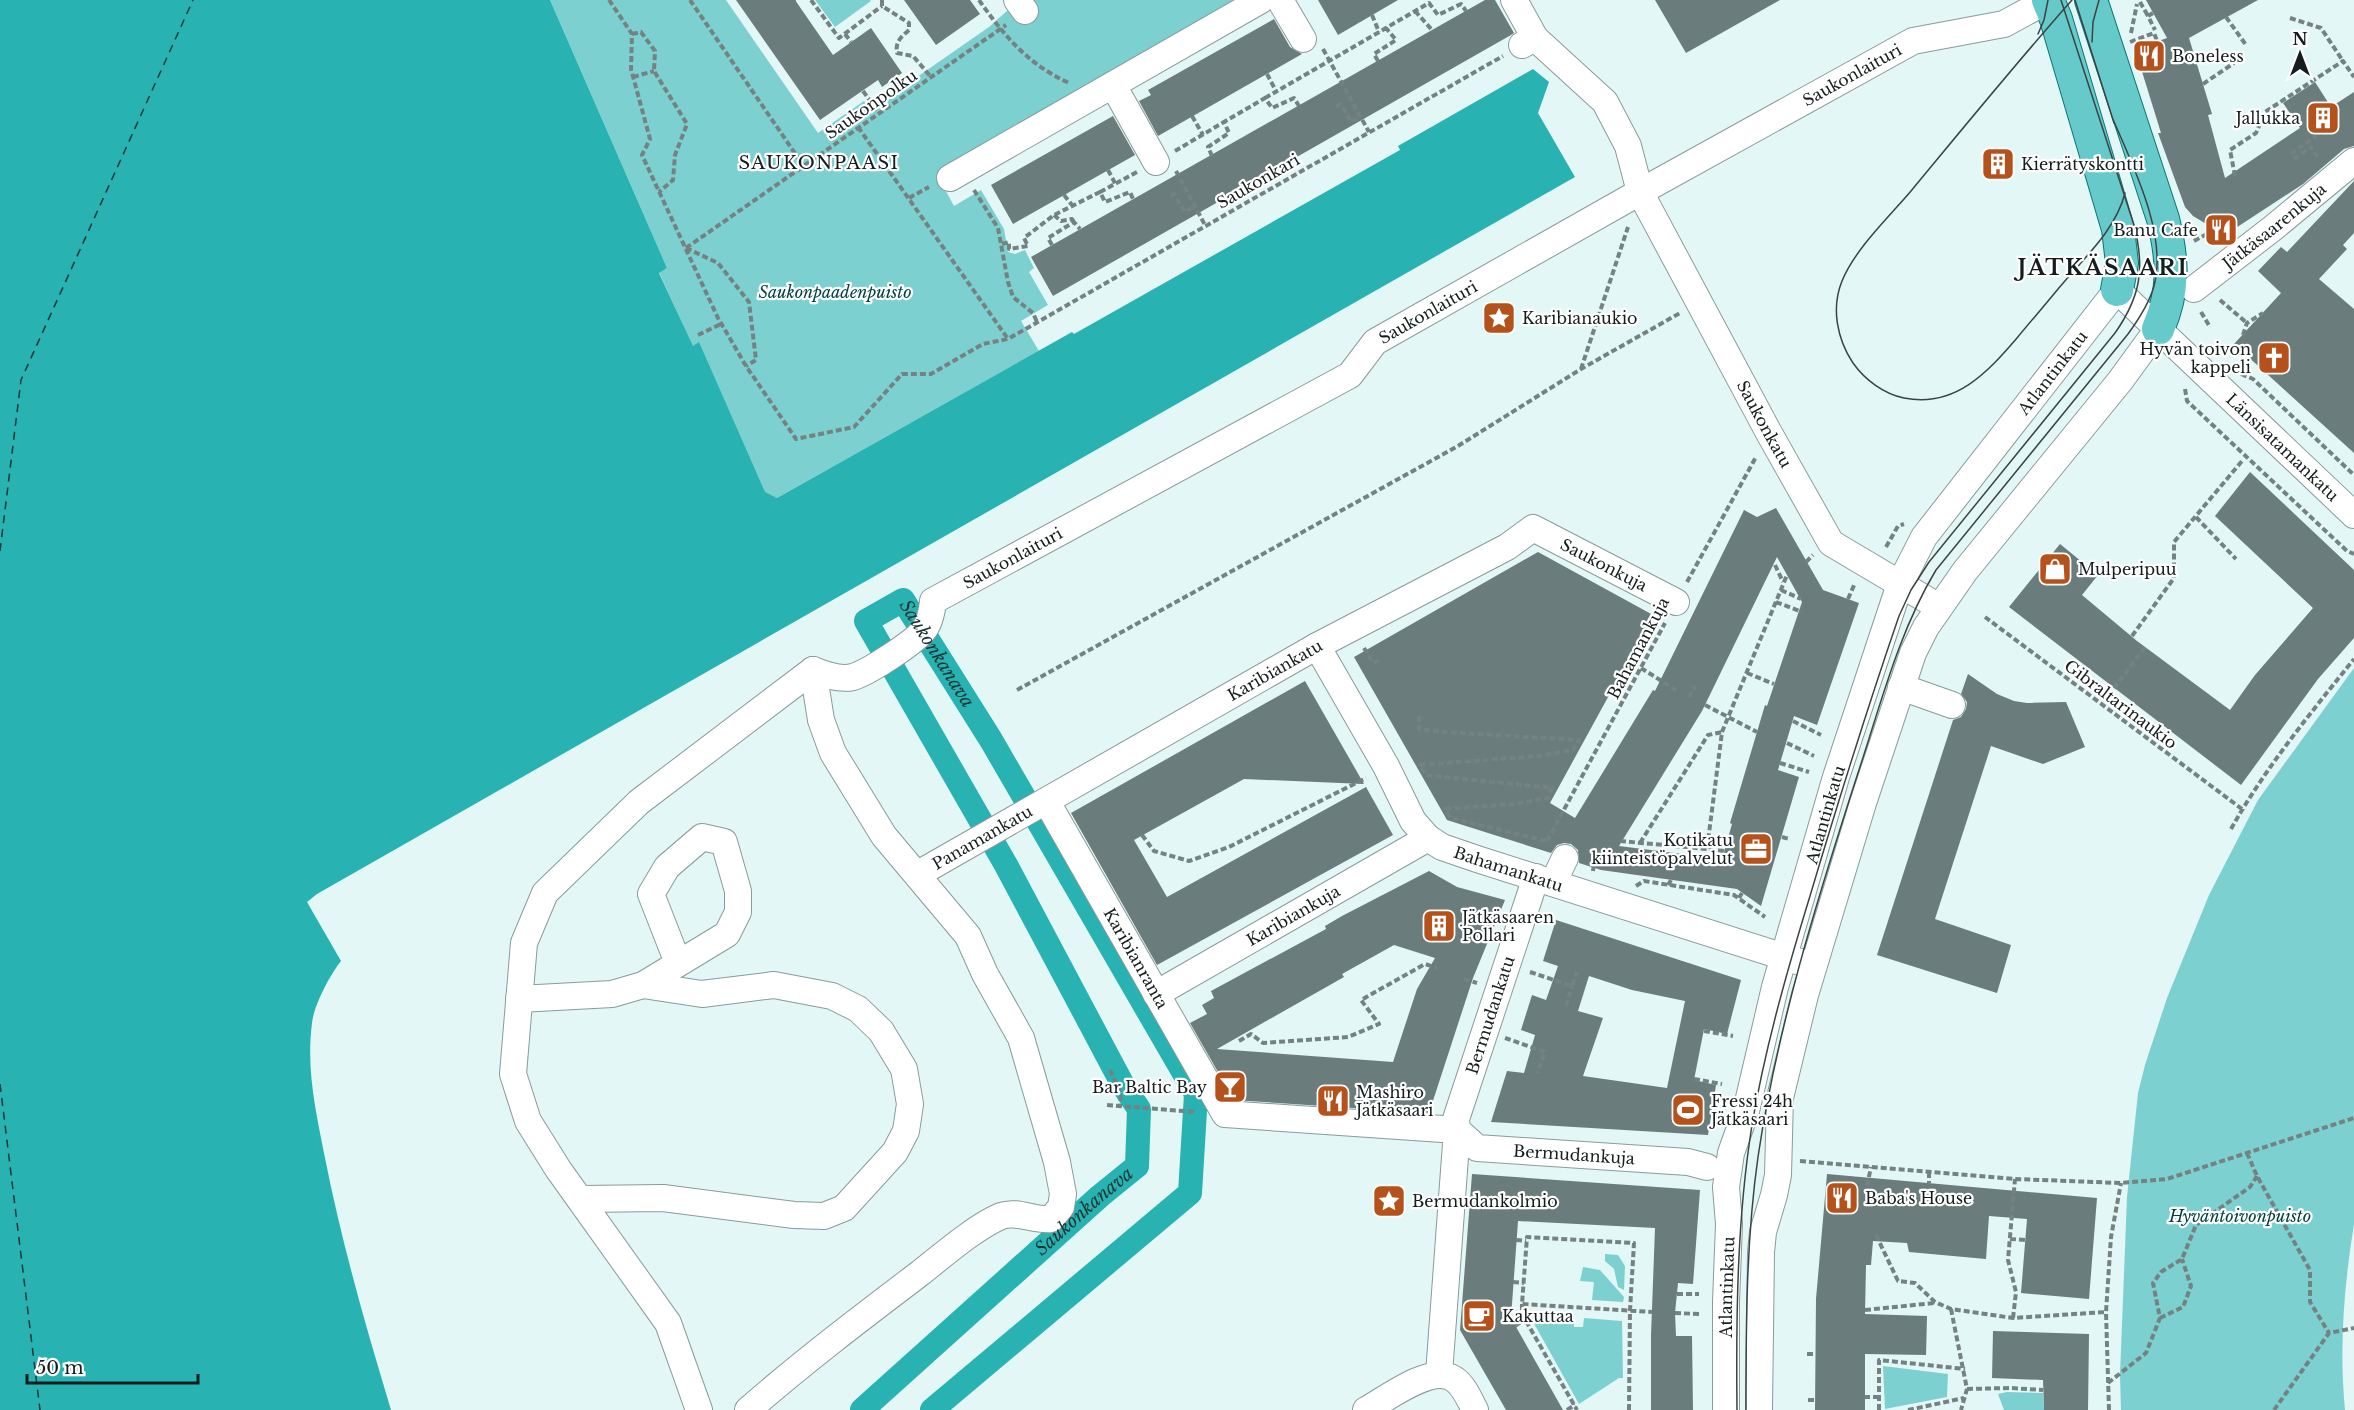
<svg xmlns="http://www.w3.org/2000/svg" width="2354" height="1410" font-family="'Libre Baskerville',serif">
<rect width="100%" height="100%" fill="#e3f7f6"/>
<!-- green -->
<path fill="#7dd0d0" d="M550,0H726L818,133L864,101L871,109L989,27L1019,0H1247L942,184L954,206L981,190L1004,229L1008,252L1015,254L1025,250L1034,268L1029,272L1048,305L1021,321L1039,351L777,498L765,493L699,343L693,347L659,272L667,268Z
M815,0H870L871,1L835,27Z
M2354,668V1224C2344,1285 2339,1348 2345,1410H2121L2120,1375L2127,1197L2138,1093L2145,1065L2167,998L2209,895L2258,800Z
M1605,1254L1618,1255L1625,1266L1624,1290L1618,1287L1614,1269L1605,1261Z
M1583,1267L1600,1270L1624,1297L1623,1302L1592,1300L1594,1282L1580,1281Z
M1533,1315L1574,1318V1327H1583L1584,1318L1622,1321L1623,1378H1619L1579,1404L1532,1320Z
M1883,1366L1948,1374L1947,1397L1885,1409Z
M2007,1392L2043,1393L2044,1410H2004L1998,1394Z"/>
<!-- water -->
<path fill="#28b2b2" d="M0,0H550L667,268L659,273L693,346L699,342L765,492L777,498L1072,332L1074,334L1400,150L1398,146L1533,69L1549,82L1538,113L1575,177L317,894L307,902L341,961C330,975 314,1005 312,1023C306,1071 316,1112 325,1158C342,1244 366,1327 391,1410H0Z"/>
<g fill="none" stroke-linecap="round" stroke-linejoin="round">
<!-- canal -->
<path stroke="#28b2b2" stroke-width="24" id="s1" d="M862,1410L1100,1196L1137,1166L1139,1109L1124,1087L1006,865L866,621L903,600L991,740L1196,1094L1190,1193L932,1410"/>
<!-- ferry -->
<path stroke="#1f3635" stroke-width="1.5" stroke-dasharray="8 6" stroke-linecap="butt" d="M0,551L21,380L193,0
M0,1084L40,1410"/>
</g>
<!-- building -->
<path fill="#6a7c7b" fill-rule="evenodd" d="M736,0H795L833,55L871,28L902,73L882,87L878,80L820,120Z
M904,0H970L980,14L936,45Z
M1318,0H1398L1338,35Z
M1485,0H1495L1514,33L1511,35L1053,296L1031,257Z
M1655,0H1780L1686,53Z
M2146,0H2258L2189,38L2212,114L2208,115L2225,178L2300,128L2283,103L2315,82L2331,107L2354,92V146L2344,149L2303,184L2219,239L2208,225L2193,216L2185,207L2158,133H2161L2135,49L2167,38Z
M1274,19L1290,47L1302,54L1158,136L1139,101L1151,95L1148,90Z
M1113,116L1135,155L1013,224L991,185Z
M2354,181V233L2343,245L2347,249L2319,279L2354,309V453L2234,344L2281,293L2258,271L2281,247L2287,252Z
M2250,472L2354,570V638L2318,679L2241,785L2009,607L2060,544L2098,575L2082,595L2137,641L2230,710L2255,675L2313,608L2215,516Z
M1776,508L1823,590L1859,603L1817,725L1794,716L1778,770L1799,777L1761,906L1737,889L1601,870L1579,863L1578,850L1571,844L1564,843L1557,845L1551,853L1447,820L1354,657L1538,552L1653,615L1550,803L1575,818L1653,690L1655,691L1744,510L1757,517ZM1777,557L1802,602L1767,706L1765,705L1730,823L1732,824L1722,859L1619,846L1702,711Z
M1968,674L1997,694L2014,701L2027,703L2066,702L2085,747L2043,764L1991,746L1935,919L2011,945L1997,993L1877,955L1953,720L1961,717L1966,709L1967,702L1961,694Z
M1305,681L1364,784L1244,779L1134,840L1167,897L1366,787L1393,835L1157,965L1071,813Z
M1429,871L1457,887L1505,900L1473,978L1429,1113L1234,1100L1190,1023L1207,1014L1202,1005L1214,998L1211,991L1326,929L1325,926L1342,916ZM1394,945L1435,958L1417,989L1393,1062L1217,1049L1344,977L1342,974Z
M1556,920L1741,980L1727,1034L1704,1029L1694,1080L1716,1085L1708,1135L1491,1122L1507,1071L1524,1073L1535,1035L1521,1030L1532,995L1546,1000L1558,966L1543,961ZM1589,976L1632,990L1685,1001L1667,1088L1583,1076L1603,1018L1578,1011Z
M1472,1174L1700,1190L1693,1284L1678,1283L1675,1313L1676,1336H1692L1693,1410H1651V1336L1655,1228L1518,1221L1511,1318L1563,1410H1506L1460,1330Z
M1827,1174L2097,1198L2089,1299L2021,1293L2027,1219L1989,1216L1986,1259L1909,1252L1907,1243L1873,1241L1871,1265H1866L1865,1314L1927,1316L1926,1355L1865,1354V1410H1815L1816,1299Z
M1993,1331L2089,1334L2088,1410H2044L2043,1380L1992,1378Z"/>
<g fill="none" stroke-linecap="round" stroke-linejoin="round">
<defs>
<g id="minor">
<path d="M1017,0L1025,11"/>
<path d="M1280,0L1303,39"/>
<path d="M1514,0L1535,38"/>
<path id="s2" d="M1522,45L1535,38L1605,102L1628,146L1640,192L1769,433L1831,543L1939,607"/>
<path d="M1113,85L1156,162"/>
<path d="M950,178L1261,0"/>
<path id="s3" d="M2194,289L2273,228L2354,161"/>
<path id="s4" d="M1317,646L1386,766L1413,821L1428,838L1442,847L1477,859L1800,962"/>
<path id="s5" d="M813,670C825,675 840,680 853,677C869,672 913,643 923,631C930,623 932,611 933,601L1350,375L1375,342L1640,192L1913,41L2004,24L2048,0"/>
<path d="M1901,687L1952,705"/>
<path id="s6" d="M1047,802L1225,1114L1457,1130L1439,1374"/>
<path id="s7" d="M918,874L1317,646L1507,547L1533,528L1676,602"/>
<path id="s8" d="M1536,877L1456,1119L1457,1130L1477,1148L1688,1162L1707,1167"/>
<path d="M1553,883L1565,858"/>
<path id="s9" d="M1156,994L1428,838"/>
<path d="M519,999L612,994L643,985L727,934L738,912V891L724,842L702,837L667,867L651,894L678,963"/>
<path d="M580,1199L663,1198L794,1215L824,1216L844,1208L895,1152L906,1131L910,1104L904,1069L881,1031L858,1009L832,996L774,985L702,994L643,985"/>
<path d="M699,1410L668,1323L558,1169L528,1121L513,1074L524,943L545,893L639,802L813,670"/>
<path d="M748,1410C803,1362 861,1318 919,1274C942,1256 975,1227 1001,1216C1018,1210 1034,1221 1051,1219L1061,1207L1063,1194L1057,1162L1021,1038L985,974L968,936L884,836L833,753L821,720L813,670"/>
<path d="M1366,1410C1386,1399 1428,1367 1450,1377C1463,1382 1469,1399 1475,1410"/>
<path id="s10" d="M1726,1410V1302L1729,1224L1726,1187L1731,1153L1746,1111L1775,987L1836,777L1900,584L1924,537L2117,290L2354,515"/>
<path d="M1759,1410L1761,1252L1763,1232L1774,1195L1778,1175L1780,1098L1805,995L1863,803L1913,653L1926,627L1965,571L2120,381L2158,329"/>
</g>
<path id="major" d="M2048,0L2056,19L2118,229L2122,263L2117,290
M2091,0L2163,219C2173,260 2175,290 2158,329"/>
</defs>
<!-- minor casing -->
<use href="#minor" stroke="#899b9b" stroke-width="28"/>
<!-- major casing -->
<use href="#major" stroke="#087677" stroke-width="34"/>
<!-- path -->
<path stroke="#758282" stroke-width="4" stroke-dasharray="6 3" stroke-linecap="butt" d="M609,0L632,34L631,69L650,139L642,155L718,318L746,366L796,439L854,427L902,374H931L983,344L1008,339L1503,56
M690,0L803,165
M795,0H796
M811,0L839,38L882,6
M882,0V6L909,23V30C901,37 895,42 897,53L913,56L931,77
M979,0C1004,36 1029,65 1069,83
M2140,2L2148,16
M1415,11L1432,30
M2153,13L2148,16L2155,30
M1372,15L1379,32
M2226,17L2246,45
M2290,18L2321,28L2343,61
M2131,33L2137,4
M632,34L641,32L655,51L654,71L687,124L675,155L673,180L659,192
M845,34L851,42
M2130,42L2154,33L2157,41
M1323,49L1369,132
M1378,61L1374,54L1396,40L1386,28L1429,3L1438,15L1461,4L1466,11
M1267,74L1276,91
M633,77L654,71
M2203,84L2234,63
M863,91L879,113
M1265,98L1386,28
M1336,106L1341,104L1351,122L1360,117
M1192,116L1203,135
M858,127L1008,339
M1175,151L1224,122
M2291,154L2316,136
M1212,156L1208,147L1229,133L1224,122L1265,98L1272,108L1294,98L1299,106
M2294,159L2311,147L2320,160
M1108,170L1116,185
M1176,171L1205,225
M2235,176L2230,150L2256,133L2265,112L2343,61L2354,77
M974,190L998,228L1008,282L1013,297L1033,313L1037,322
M1100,192L1137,172
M1064,195L1072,205
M1171,196L1174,194L1185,212L1195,206
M909,198L929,187
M1054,215L1061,221L1072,219L1074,222
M2194,241L2212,231
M1002,244L1009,242V249L1028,246L1024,238L1054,215L1100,192L1105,202L1130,192L1133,199
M1052,245L1048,238L1074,222L1080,229
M686,248L1006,25
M686,248L718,263L749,302L756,360L746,366
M2220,300L2247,323
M2201,312L2210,327
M698,335L721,324
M2243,335L2247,323L2263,313
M1581,369L1628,227
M2241,374L2253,379L2354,475
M2185,389L2187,401L2347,551L2354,554
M2196,517L2236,559
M1886,547L1898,526L1904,524
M1806,562L1813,555
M1775,565L1783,582
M1687,582L1756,457
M1781,590L1801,599
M1848,599L1855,583
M1776,602L1802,612
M1985,617L2242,809
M2132,636L2174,578V542L2242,461
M1364,648L1373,663L1379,660L1378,658
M1641,668L1679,692
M1747,673L1774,684
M2114,688L2146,646
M1017,690L1458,446L1581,369L1680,313
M1689,697L1695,686
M1705,705L1757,732
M1419,716V729L1442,732L1579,740L1573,750L1538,756L1420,765L1426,775L1552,788L1548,798L1514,804L1446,809L1450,818L1547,841
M1793,721L1821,735
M1787,743L1814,756
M1780,763L1809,772
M2231,829C2265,768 2310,714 2354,659
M1142,835L1154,851L1189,861L1229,847L1366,778
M1782,837L1789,839
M1547,841L1665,623
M1620,841L1707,849
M1640,843L1708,735L1722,732
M1724,851L1707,849L1722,732L1787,575
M1593,871L1596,846
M1668,885L1671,880
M1636,886L1644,881L1734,895L1765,917
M1739,898L1742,893
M1530,972L1572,986L1577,972
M1464,979L1477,983
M1566,1006L1572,986
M1704,1031L1733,1036
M1505,1038L1545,1052L1537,1073
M1239,1041L1251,1034L1263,1043L1348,1037L1379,1024L1361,1000L1425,964L1437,968
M1110,1070L1121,1094L1120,1106
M1694,1079L1722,1084
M1107,1105L1196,1112
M2247,1153L2257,1176L2310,1270V1302L2329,1333
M1800,1161L2015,1179L2121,1183L2167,1179L2354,1118
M1929,1172V1183
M1867,1186L1871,1167
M1876,1235L1898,1281L1915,1283L1935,1302L1951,1309L2013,1318L2106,1312
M2010,1239L2026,1240
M1516,1240L1526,1241
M1513,1282L1524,1283
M1677,1294H1699
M1522,1304V1314L1577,1410
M1951,1309L1967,1389L1961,1410
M1865,1310L1934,1303
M1675,1313L1699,1314
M2013,1318L2016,1292L2008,1260L2015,1179
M2160,1318L2183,1307L2191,1286L2182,1259
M1515,1326L1525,1319
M1807,1354H1814
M2108,1383L2146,1353L2160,1318L2153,1283L2161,1272L2182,1259L2196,1225L2250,1187L2257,1176
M1967,1389L2010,1388L2043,1390
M1864,1397H1878
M1808,1400H1815
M1567,1410L1575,1405
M1629,1410L1630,1310L1634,1243L1527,1237L1522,1304L1652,1312
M1879,1410V1360L1965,1369
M1908,1410L1964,1398
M2109,1410L2106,1312L2111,1237L2121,1183
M2274,1410L2329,1333L2354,1328"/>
<!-- minor -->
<use href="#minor" stroke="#fff" stroke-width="26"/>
<!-- major -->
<use href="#major" stroke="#66caca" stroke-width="32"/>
<!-- tram -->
<path stroke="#3a4443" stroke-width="1.5" d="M2072,0C2017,62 1964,127 1911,191C1889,217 1855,249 1842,281C1831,308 1837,339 1853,363C1865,380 1884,394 1904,398C1955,408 1987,373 2017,338C2031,321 2045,305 2058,289C2082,260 2116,230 2125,193
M2075,0L2114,123
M2038,34L2044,20L2048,0
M2092,42L2093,22L2099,0
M1737,1410C1736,1315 1737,1219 1752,1125C1765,1048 1787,971 1810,896C1838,802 1867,709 1899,616L1911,590L1929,562L2115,333C2141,296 2145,268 2134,225L2061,0
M1746,1410C1746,1326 1746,1241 1758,1157C1777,1028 1817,900 1857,776C1880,707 1898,633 1936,570L2128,334C2139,319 2149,304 2154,286C2168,234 2132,164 2112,117"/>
</g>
<!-- icons -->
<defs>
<symbol id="restaurant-square" viewBox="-11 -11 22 22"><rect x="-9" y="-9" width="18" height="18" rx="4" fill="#b5521c" stroke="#fff"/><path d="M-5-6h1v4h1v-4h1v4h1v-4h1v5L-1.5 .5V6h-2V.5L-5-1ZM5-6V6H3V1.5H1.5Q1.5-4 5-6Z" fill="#fff"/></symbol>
<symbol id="building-square" viewBox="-11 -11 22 22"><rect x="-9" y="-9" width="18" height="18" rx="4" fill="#b5521c" stroke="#fff"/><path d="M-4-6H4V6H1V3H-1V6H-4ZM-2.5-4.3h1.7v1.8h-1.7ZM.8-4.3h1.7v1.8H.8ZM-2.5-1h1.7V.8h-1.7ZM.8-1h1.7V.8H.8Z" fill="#fff"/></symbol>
<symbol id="sight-square" viewBox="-11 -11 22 22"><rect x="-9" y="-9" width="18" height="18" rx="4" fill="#b5521c" stroke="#fff"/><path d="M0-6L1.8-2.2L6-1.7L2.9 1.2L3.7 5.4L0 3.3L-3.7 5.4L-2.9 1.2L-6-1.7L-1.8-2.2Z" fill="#fff"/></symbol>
<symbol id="church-square" viewBox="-11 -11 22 22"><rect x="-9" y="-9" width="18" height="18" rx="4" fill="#b5521c" stroke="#fff"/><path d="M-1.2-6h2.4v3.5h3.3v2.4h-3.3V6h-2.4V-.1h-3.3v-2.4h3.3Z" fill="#fff"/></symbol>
<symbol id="shop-square" viewBox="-11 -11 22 22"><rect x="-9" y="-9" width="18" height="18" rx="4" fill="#b5521c" stroke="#fff"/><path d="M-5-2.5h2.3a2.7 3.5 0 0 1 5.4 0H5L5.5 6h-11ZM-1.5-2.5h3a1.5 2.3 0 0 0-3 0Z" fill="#fff"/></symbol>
<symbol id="office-square" viewBox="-11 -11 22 22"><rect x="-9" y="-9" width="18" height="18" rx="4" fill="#b5521c" stroke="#fff"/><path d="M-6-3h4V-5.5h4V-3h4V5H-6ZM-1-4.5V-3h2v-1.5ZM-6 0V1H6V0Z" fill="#fff"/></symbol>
<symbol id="bar-square" viewBox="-11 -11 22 22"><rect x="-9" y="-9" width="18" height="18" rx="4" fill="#b5521c" stroke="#fff"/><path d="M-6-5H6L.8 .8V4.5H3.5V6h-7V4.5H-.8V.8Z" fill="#fff"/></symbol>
<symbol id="stadium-square" viewBox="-11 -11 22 22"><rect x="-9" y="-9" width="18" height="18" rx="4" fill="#b5521c" stroke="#fff"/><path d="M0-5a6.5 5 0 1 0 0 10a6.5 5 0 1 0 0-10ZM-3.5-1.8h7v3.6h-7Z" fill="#fff"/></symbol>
<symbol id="cafe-square" viewBox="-11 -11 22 22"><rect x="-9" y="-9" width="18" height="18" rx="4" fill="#b5521c" stroke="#fff"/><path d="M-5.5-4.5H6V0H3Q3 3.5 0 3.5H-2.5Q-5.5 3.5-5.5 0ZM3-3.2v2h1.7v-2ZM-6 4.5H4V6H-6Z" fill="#fff"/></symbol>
</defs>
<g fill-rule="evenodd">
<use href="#restaurant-square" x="2130" y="37" width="38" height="38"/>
<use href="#building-square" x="2304" y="99" width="38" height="38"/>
<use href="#building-square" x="1979" y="145" width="38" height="38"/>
<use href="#restaurant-square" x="2202" y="211" width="38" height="38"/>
<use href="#sight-square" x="1480" y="299" width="38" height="38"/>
<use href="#church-square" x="2255" y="339" width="38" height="38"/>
<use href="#shop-square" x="2036" y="550" width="38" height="38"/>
<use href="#office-square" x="1737" y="830" width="38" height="38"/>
<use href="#building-square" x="1420" y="907" width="38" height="38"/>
<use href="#bar-square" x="1211" y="1068" width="38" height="38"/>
<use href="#restaurant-square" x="1314" y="1082" width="38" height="38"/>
<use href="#stadium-square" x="1669" y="1091" width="38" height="38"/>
<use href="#restaurant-square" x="1823" y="1179" width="38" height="38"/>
<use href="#sight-square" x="1370" y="1182" width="38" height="38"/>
<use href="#cafe-square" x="1460" y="1297" width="38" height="38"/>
</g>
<g text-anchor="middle" stroke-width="4.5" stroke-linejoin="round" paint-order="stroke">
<!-- poi labels -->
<g font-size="16" fill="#161d1d" stroke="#fff" text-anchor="start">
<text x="2172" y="62">Boneless</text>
<text x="2300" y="124" text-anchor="end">Jallukka</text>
<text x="2021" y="170">Kierrätyskontti</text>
<text x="2198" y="236" text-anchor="end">Banu Cafe</text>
<text x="1522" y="324">Karibianaukio</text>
<text x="2251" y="355" text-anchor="end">Hyvän toivon<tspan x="2251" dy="18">kappeli</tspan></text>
<text x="2078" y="575">Mulperipuu</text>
<text x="1733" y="846" text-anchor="end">Kotikatu<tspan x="1733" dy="18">kiinteistöpalvelut</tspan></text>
<text x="1462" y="923">Jätkäsaaren<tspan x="1462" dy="18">Pollari</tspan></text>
<text x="1207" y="1093" text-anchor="end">Bar Baltic Bay</text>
<text x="1356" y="1098">Mashiro<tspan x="1356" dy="18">Jätkäsaari</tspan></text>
<text x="1711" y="1107">Fressi 24h<tspan x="1711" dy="18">Jätkäsaari</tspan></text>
<text x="1865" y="1204">Baba's House</text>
<text x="1412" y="1207">Bermudankolmio</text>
<text x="1502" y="1322">Kakuttaa</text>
</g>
<!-- street labels -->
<g font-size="16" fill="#161d1d" stroke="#fff">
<text dy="6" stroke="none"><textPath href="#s5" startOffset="1220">Saukonlaituri</textPath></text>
<text transform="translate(871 104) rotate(-35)" y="6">Saukonpolku</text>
<text transform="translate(1258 181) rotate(-30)" y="6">Saukonkari</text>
<text dy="6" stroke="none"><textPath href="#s3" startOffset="102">Jätkäsaarenkuja</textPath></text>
<text dy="6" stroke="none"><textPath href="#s5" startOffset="734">Saukonlaituri</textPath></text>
<text dy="6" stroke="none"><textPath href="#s10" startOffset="1113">Atlantinkatu</textPath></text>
<text dy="6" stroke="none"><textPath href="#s2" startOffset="470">Saukonkatu</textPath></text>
<text dy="6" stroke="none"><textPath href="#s10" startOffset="1446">Länsisatamankatu</textPath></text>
<text dy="6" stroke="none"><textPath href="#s5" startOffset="248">Saukonlaituri</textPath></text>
<text dy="6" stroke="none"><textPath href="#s7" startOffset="786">Saukonkuja</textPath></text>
<text transform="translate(1638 648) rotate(-62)" y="6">Bahamankuja</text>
<text dy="6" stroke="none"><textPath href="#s7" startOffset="411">Karibiankatu</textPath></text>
<text transform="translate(2121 704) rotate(37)" y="6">Gibraltarinaukio</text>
<text dy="6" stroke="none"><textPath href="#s10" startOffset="609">Atlantinkatu</textPath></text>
<text dy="6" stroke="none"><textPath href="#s7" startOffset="74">Panamankatu</textPath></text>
<text dy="6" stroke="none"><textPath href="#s4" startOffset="309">Bahamankatu</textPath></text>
<text dy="6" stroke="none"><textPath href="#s9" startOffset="158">Karibiankuja</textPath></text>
<text dy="6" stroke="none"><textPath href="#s6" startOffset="180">Karibianranta</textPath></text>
<text transform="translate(1490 1015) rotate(-72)" y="6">Bermudankatu</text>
<text dy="6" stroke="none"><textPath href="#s8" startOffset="390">Bermudankuja</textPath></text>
<text dy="6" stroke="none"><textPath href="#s10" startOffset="123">Atlantinkatu</textPath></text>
</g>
<!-- park labels -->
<g font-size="16" font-style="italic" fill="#034141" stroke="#fff">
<text x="835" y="298">Saukonpaadenpuisto</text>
<text x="2240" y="1222">Hyväntoivonpuisto</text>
</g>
<!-- neighbourhood labels -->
<g font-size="18" letter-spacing="1.5" fill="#161d1d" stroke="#fff">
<text x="819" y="169">SAUKONPAASI</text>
</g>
<!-- water labels -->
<g font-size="18" font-style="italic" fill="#1f3635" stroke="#fff">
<text dy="6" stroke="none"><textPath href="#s1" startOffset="1090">Saukonkanava</textPath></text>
<text dy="6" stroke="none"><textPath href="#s1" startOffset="298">Saukonkanava</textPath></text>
</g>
<!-- district labels -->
<g font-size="22" font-weight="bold" letter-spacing="1.5" fill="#161d1d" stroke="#fff">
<text x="2103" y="275">JÄTKÄSAARI</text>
</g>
</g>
<!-- north arrow -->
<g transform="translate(2300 54)" stroke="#ffffff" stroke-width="4.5" paint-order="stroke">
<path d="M0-4.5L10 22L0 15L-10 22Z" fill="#161d1d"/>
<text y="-9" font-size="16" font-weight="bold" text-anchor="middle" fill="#161d1d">N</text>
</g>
<!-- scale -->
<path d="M27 1374v9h171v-9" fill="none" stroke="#161d1d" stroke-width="3"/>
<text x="36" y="1374" font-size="18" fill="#161d1d" stroke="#ffffff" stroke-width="4.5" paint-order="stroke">50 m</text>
</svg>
